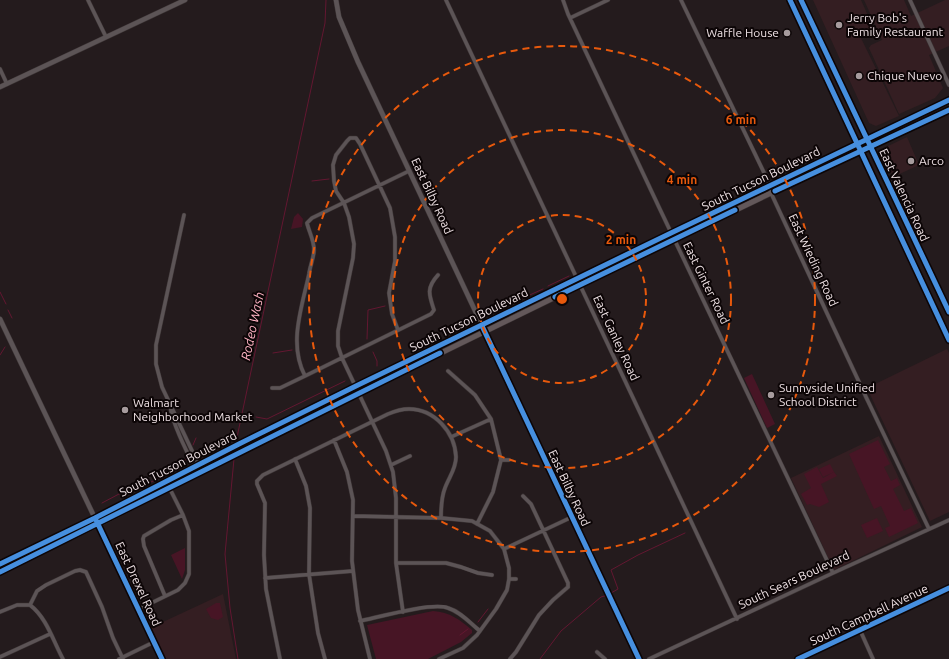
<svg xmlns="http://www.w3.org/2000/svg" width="949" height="659" font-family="Ubuntu,sans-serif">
<rect width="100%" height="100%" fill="#241b1d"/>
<!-- built -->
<path fill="#341e22" d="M813,0H861L873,27L859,34L899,116L876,126L869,123Z
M864,0H904L911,16L945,0H949V46L929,55L943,88L935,98L899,114L869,48L871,45L882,40Z
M907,137L919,165L893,177L885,157L886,147Z
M947,349L949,353V512L930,521L867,388Z
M879,436L922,527L834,570L791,478Z
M223,594L236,659H165L150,628Z"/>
<!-- green -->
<path fill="#471525" d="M298,213L303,219L302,227L291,229L294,217Z
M752,374L775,424L767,428L744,378Z
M878,440L890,464L884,467L891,481L897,478L900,485L893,489L904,511L911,508L918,523L889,537L885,528L890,526L881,506L874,509L849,454Z
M830,464L834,472L823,477L819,469Z
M817,467L823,478L834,472L837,476L821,484L829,502L819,507L810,504L807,505L801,494L811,488L804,474Z
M877,518L883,531L867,538L861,525Z
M185,548V570L182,579L171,555Z
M216,603H220L223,617L218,620L211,618L206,609Z
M433,611C450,612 460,620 472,630V633L461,642L428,659H376L367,625Z"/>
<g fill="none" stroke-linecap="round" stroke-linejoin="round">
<!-- stream -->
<path stroke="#631731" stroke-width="1" d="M312,181L329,179
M548,286L569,276
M0,292L6,304
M512,303L543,289
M8,310L12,318
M488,314L507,306
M367,339L368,310L385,306
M373,352L377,361V366
M273,353L292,350
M0,355L5,347
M256,417L267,419L345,381
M236,442L325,23L326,0
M193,445L196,438
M234,459L225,554L230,608L238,659
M147,484L182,467L186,459
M102,503L119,494L142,487
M611,593L618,589L611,570L638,555L685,533
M478,622L488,609
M460,635L468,629
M540,659L561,631L601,597L608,595"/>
<defs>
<path id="minor" d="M88,0L106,37
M446,0L737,619
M563,0L568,14C655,201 745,386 833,573
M681,0L769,183L771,186V193L866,397L929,529
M910,0L949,85
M570,18L608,0
M0,69L7,84
M409,171L312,218L307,223C309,232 314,240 314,250C314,257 310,266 309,274C302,307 288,344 305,376L431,314L434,310C429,295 426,288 438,275
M184,215L156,345V364L162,387L202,472
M398,330L392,314L389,293L395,261V237L390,208L360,144L356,138H350L347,141L336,155L333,165L334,181L336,191L344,203L349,217L354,244L353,258L338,331V346L342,358L386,451L393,472L396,498V563L403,612
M448,371L475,395L491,419L501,460L493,492L477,524
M272,388H280L305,376
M170,405C172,424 189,456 198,474
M451,437L491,419
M334,440L347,472L353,500L352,561L358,610L370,659
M295,459L306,486L310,508L309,574L318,633L325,659
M501,460H509
M391,465L410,456
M257,481L263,475L388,414C395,411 401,409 409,409C434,409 455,432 456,457C456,469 449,477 445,488C441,498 441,508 441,518
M257,481V484L265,503L264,555L266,589L280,659
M523,496L531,504L568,583V587
M353,516L441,518L472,521L490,531L504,549L509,568V579L507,590L496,609L477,635L463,648L439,659
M143,539L144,546L165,596
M143,539L144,536L171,520L183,515
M504,549L572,517
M396,563H446L461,567L478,573L492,575
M265,578L353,571
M509,579H516
M30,605C47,618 53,641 63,659
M139,609L178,590L185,583L189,574V531L183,515L170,489
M0,612L17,605H30L37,591L46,585L75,571L80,570L86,572L102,607L113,638L123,659
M360,621C379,617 432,602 448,608C461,612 470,623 480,631
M860,630L873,659
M597,652L605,659
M0,657L50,634
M119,659L154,642
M510,659L516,652L539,615L553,600L568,587
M649,659L833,573L949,520"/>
<path id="tertiary" d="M336,0L339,17L358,62L639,659
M0,87L185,0
M0,319L162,659"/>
<path id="secondary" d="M0,564L95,518L239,444L356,386L671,233L949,100
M0,572L99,524L359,393L580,285L771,193L949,110"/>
<path id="primary" d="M790,0L949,340
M801,0L949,312
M798,659L949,588"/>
</defs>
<!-- minor casing -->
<use href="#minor" stroke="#3e3637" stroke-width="4.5"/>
<!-- tertiary casing -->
<use href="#tertiary" stroke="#3e3637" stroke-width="5.5"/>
<!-- secondary casing -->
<use href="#secondary" stroke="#3e3637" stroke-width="6"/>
<!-- primary casing -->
<use href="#primary" stroke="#3e3637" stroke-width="6"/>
<!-- minor -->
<use href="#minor" stroke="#5c5456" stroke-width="3.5"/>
<!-- tertiary -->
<use href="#tertiary" stroke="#5c5456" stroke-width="4.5"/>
<!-- secondary -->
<use href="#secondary" stroke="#63585a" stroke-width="5"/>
<!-- primary -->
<use href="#primary" stroke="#605255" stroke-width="5.5"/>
<defs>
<path id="cycleway" d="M790,0L949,340
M801,0L949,312
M775,191L949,110
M555,297L735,210
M482,326L639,659
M96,520L162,659
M0,564L95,518L239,444L356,386L671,233L949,100
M0,572C147,500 293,425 440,353
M798,659L949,588"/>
</defs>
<!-- cycleway casing -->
<use href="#cycleway" stroke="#0c0506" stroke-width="8"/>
<!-- cycleway -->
<use href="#cycleway" stroke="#468fdf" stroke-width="5"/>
</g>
<!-- distance rings -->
<g fill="none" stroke="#e8590c" stroke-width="2" stroke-dasharray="7 5">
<circle cx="562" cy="299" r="84"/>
<circle cx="562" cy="299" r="169"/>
<circle cx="562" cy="299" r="253"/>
</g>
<!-- markers -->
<g fill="#a79c9e" stroke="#0c0506" stroke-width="1.5">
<circle cx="839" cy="25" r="4"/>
<circle cx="787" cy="33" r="4"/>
<circle cx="859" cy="76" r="4"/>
<circle cx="911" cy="161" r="4"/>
<circle cx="771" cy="395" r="4"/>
<circle cx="125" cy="410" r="4"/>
</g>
<g text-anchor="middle" stroke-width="4" stroke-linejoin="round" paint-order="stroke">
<!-- poi labels -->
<g font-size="12" fill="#eee1e4" stroke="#0c0506" text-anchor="start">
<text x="847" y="22">Jerry Bob's<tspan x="847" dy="14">Family Restaurant</tspan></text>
<text x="779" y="37" text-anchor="end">Waffle House</text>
<text x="867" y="80">Chique Nuevo</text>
<text x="919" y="165">Arco</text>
<text x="779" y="392">Sunnyside Unified<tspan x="779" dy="14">School District</tspan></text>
<text x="133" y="407">Walmart<tspan x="133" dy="14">Neighborhood Market</tspan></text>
</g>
<!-- street labels -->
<g font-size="12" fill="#eee1e4" stroke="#0c0506">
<text transform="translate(761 179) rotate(-26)" y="4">South Tucson Boulevard</text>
<text transform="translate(904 195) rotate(65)" y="4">East Valencia Road</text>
<text transform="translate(432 196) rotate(65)" y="4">East Bilby Road</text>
<text transform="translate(813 260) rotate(65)" y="4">East Wieding Road</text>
<text transform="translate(706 283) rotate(64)" y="4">East Ginter Road</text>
<text transform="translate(469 320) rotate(-26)" y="4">South Tucson Boulevard</text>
<text transform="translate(616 338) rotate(65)" y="4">East Ganley Road</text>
<text transform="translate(178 464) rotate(-27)" y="4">South Tucson Boulevard</text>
<text transform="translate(569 488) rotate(65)" y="4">East Bilby Road</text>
<text transform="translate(794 580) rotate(-25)" y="4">South Sears Boulevard</text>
<text transform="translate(138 584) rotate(65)" y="4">East Drexel Road</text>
<text transform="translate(869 615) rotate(-25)" y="4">South Campbell Avenue</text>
</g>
<!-- water labels -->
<g font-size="13" font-style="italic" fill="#ffb4c4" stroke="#0c0506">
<text transform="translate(252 326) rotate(-78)" y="5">Rodeo Wash</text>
</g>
</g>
<circle cx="562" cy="299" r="6" fill="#e8590c" stroke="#0c0506" stroke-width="2"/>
<g font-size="12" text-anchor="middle" font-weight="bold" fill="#e8590c" stroke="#0c0506" stroke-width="4" stroke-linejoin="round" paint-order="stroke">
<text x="741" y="124">6 min</text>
<text x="682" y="184">4 min</text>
<text x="621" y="244">2 min</text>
</g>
</svg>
